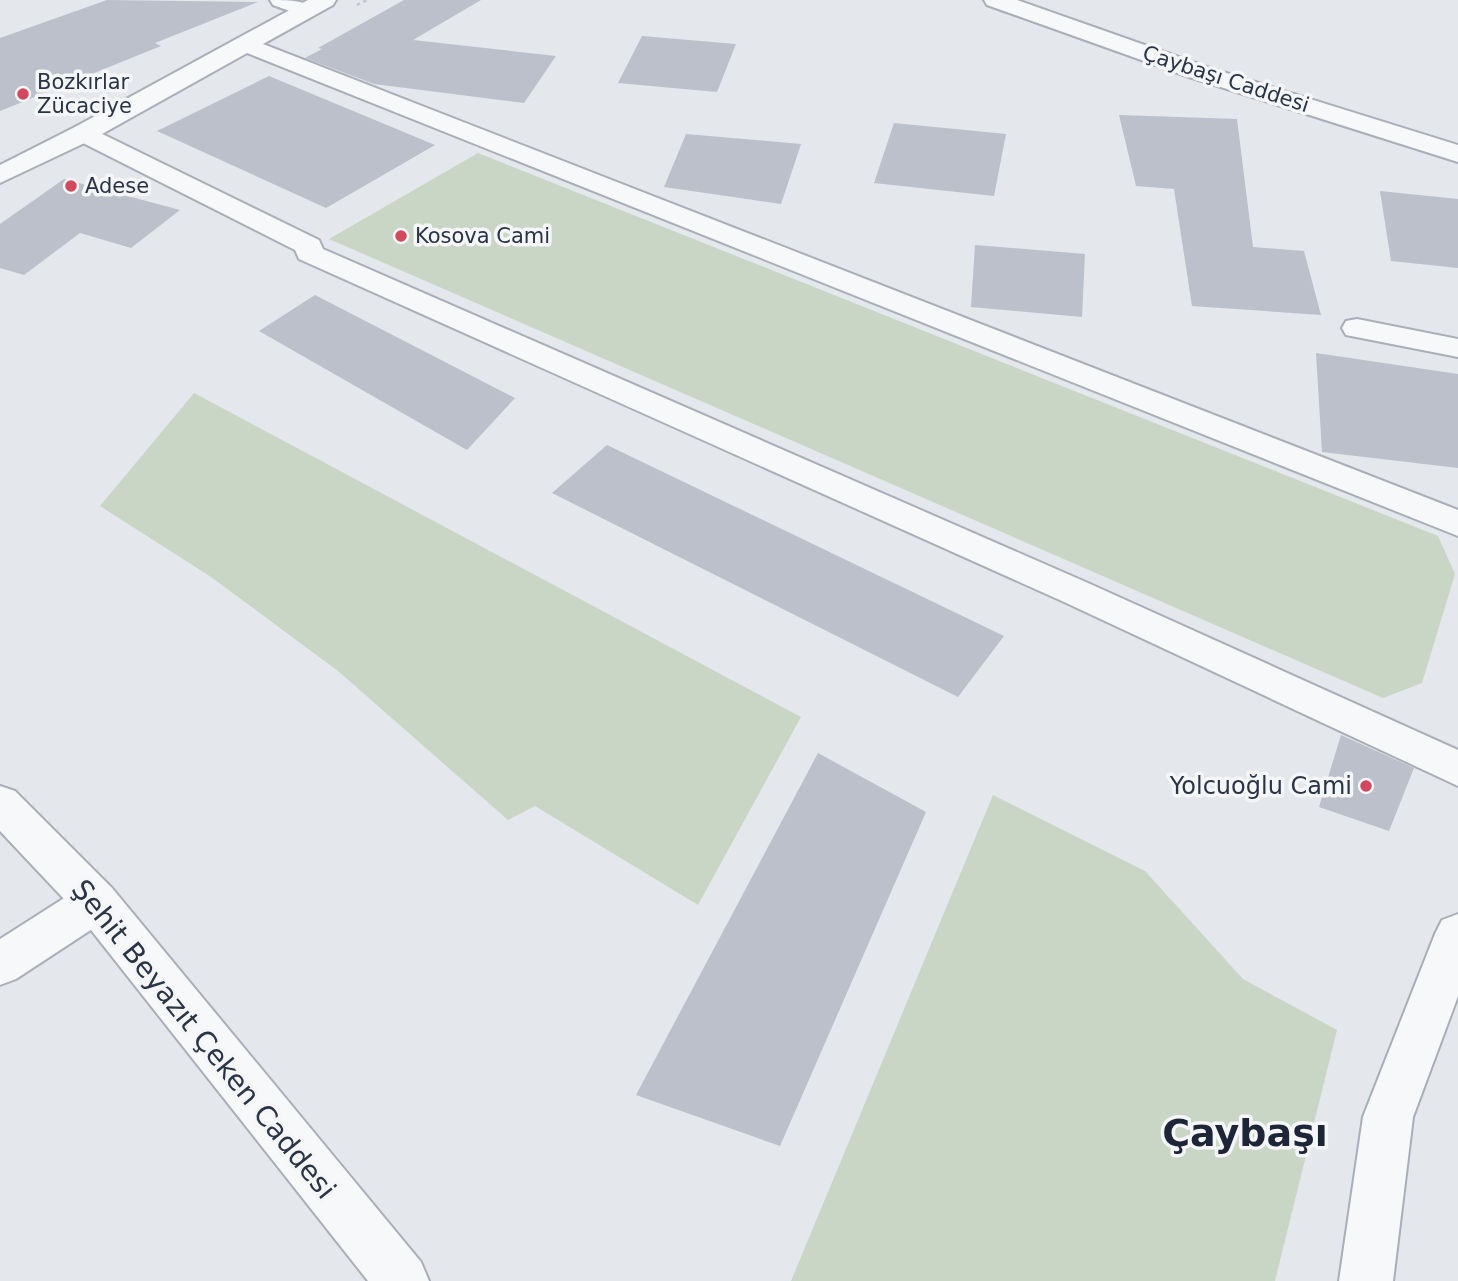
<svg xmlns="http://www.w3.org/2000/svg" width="1458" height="1281" font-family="'DejaVu Sans',sans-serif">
<rect width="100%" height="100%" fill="#e4e7ec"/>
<!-- green -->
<path fill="#c9d6c5" d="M478,153L1438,536L1455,574L1422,683L1383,698L329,239Z
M194,393L801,717L698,905L535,806L508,820L338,671L211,577L100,506Z
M993,795L1145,871L1243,979L1337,1030L1275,1281H791Z"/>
<!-- building -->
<path fill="#bbc0ca" d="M107,0L258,2L155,43L161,46L0,111V38Z
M404,0H481L413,40L556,56L524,103L374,84L305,58L322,49L318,48Z
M642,36L736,44L717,92L618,83Z
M269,76L435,145L326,208L157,131Z
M1119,115L1237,119L1253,247L1304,251L1321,315L1192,306L1174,189L1136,186Z
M894,123L1006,134L994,196L874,183Z
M686,134L801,144L781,204L664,187Z
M64,179L180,210L131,248L80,233L24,275L0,268V224Z
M1380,191L1458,199V268L1391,261Z
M975,245L1085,254L1082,317L971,307Z
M315,295L515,398L467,450L259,331Z
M1316,353L1458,374V468L1322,452Z
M607,445L1004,636L958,697L552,493Z
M1341,735L1414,768L1389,831L1319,807Z
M818,753L926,812L780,1146L636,1095Z"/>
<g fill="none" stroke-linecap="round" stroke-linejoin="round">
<defs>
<path id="minor" d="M270,0C286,0 307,0 317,10L314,15L306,17L273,5Z
M245,37L1458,510V536L237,49L233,44L237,39Z
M84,125L319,240L323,249L1088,583L1458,750V786L1062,601L299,259L295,250L75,139L71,133L75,127Z
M1357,319L1458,339V357L1346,335L1342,328L1346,321Z
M96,882L112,888L118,902L112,916L16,979L0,985V939L80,888Z
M1458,914V996L1413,1117L1393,1281H1339L1363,1117L1435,934L1442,920Z"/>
<path id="tertiary" d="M308,0H336L333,5L93,139L0,183V165L75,127Z
M984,0H1017L1207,67L1458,145V162L1189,77L987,5Z
M0,786L15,791L112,888L421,1262L429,1281H368L80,916L0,831Z"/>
</defs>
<!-- minor casing -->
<use href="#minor" stroke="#a9aeb7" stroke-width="4"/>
<!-- tertiary casing -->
<use href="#tertiary" stroke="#a9aeb7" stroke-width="4"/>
<!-- path -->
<path stroke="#c2c5cb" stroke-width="2.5" stroke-dasharray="3.5 3.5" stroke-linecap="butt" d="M357,5L367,0"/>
<!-- minor -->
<use href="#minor" fill="#f7f8fa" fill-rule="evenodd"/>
<!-- tertiary -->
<use href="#tertiary" fill="#f7f8fa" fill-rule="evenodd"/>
</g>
<!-- markers -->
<g fill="#d1495b" stroke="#f4f6f9" stroke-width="2.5">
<circle cx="23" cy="94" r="7"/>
<circle cx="71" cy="186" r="7"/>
<circle cx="401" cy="236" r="7"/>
<circle cx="1366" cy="786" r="7"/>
</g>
<g text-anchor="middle" stroke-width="7" stroke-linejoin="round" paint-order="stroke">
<!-- far-street labels -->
<g font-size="21" fill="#2b3445" stroke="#f4f6f9">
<text transform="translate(1226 79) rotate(18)" y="7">Çaybaşı Caddesi</text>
</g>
<!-- far-poi labels -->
<g font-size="21" fill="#2b3445" stroke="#f4f6f9" text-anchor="start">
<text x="37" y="89">Bozkırlar<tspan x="37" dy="24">Zücaciye</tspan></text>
<text x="85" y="193">Adese</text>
<text x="415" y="243">Kosova Cami</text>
</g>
<!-- poi labels -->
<g font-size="24" fill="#2b3445" stroke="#f4f6f9" text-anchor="end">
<text x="1352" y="794">Yolcuoğlu Cami</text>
</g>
<!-- near-street labels -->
<g font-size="28" fill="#2b3445" stroke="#f4f6f9">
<text transform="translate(204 1039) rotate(51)" y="10">Şehit Beyazıt Çeken Caddesi</text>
</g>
<!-- near-district labels -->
<g font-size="38" font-weight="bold" fill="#1d2536" stroke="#f4f6f9">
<text x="1245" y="1146">Çaybaşı</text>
</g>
</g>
</svg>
